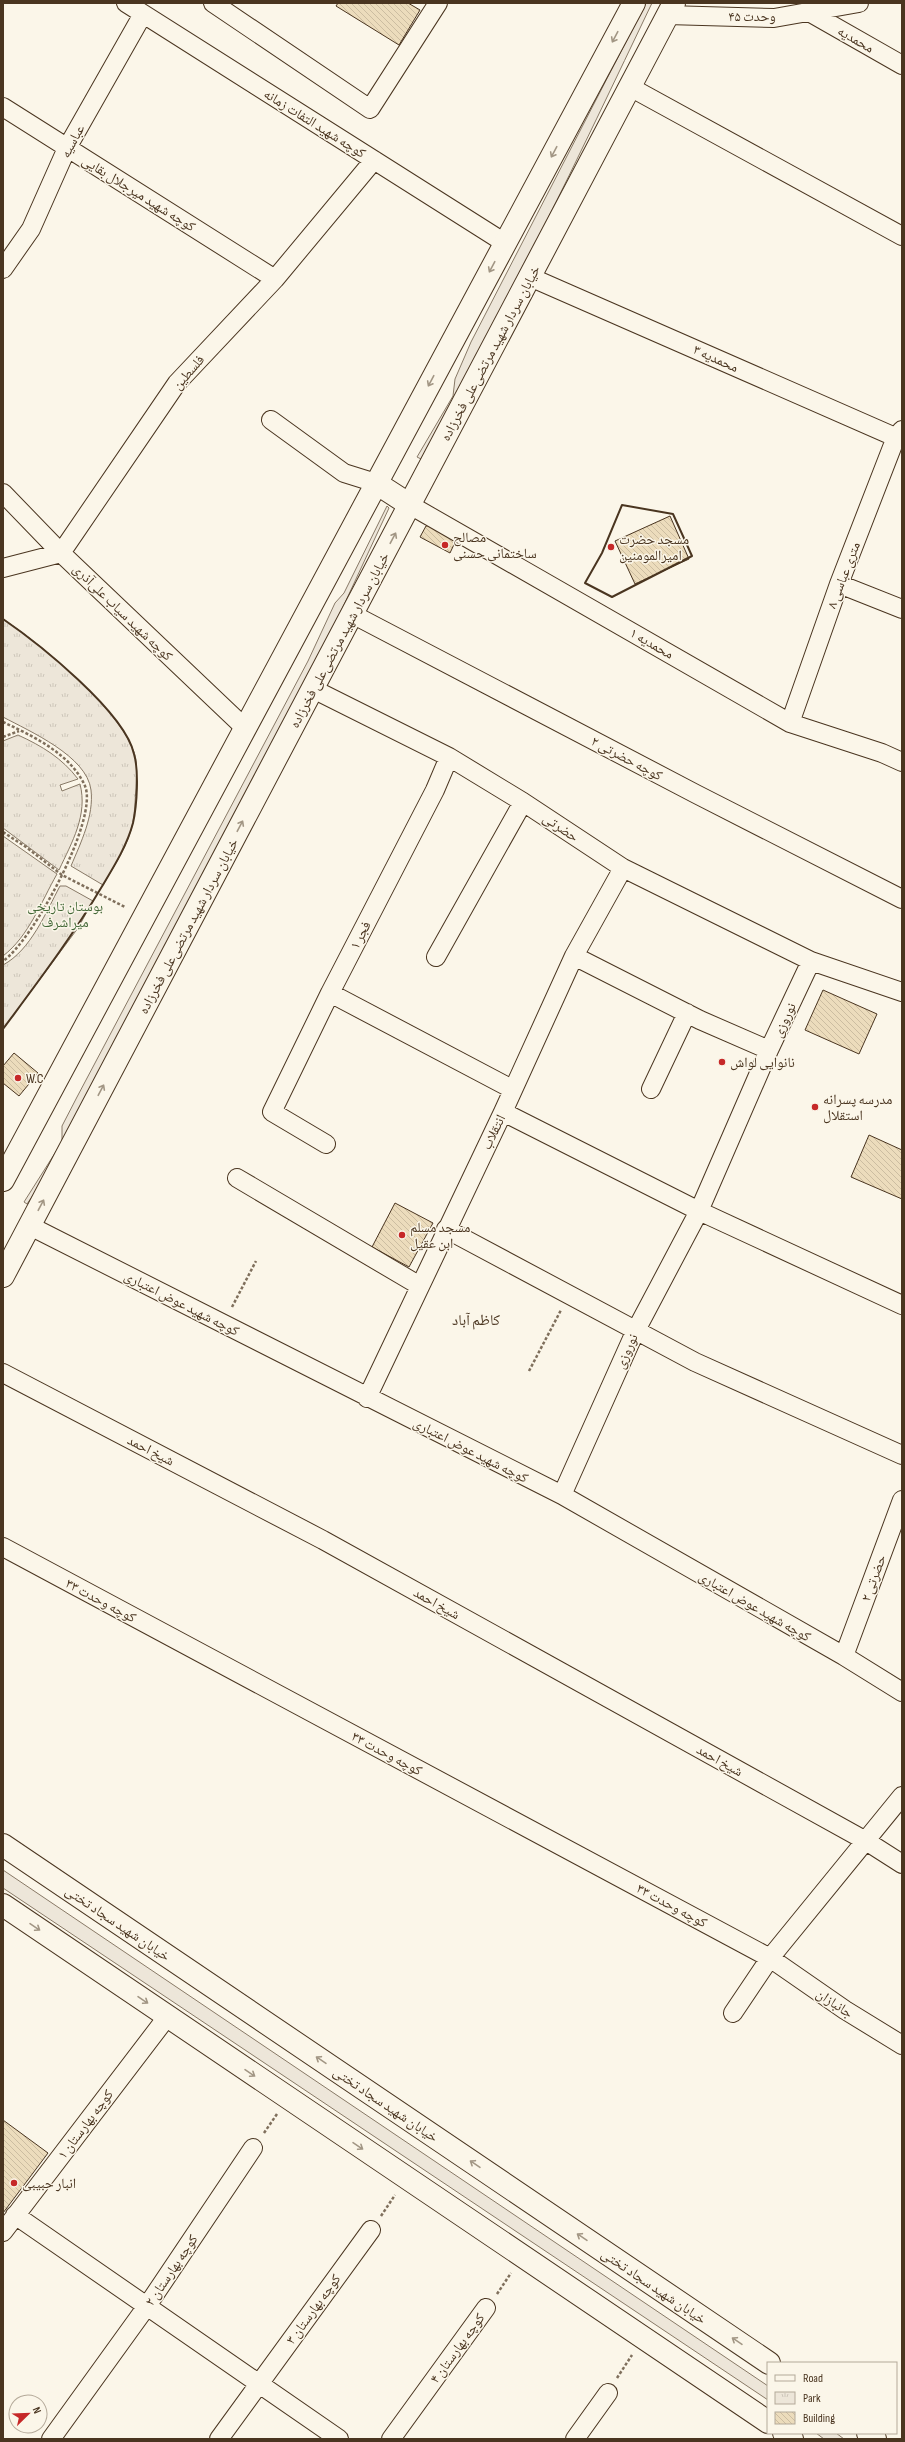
<svg xmlns="http://www.w3.org/2000/svg" width="905" height="2442" font-family="'Sofia Sans Condensed','Noto Naskh Arabic',sans-serif">
<defs>
<pattern id="park-tufts" width="24" height="20" patternUnits="userSpaceOnUse"><rect width="24" height="20" fill="#ede6d9"/><path d="M3 7l-1-3M5 7V3M7 7l1-3M15 17l-1-3M17 17v-4M19 17l1-3" fill="none" stroke="#cdc6ba"/></pattern>
<pattern id="building-back-hatch" width="6" height="6" patternUnits="userSpaceOnUse"><rect width="6" height="6" fill="#ecdcbc"/><path d="M-1 5l2 2M0 0l6 6M5-1l2 2" fill="none" stroke="#ccbda1"/></pattern>
</defs>
<rect width="100%" height="100%" fill="#fbf6e9"/>
<!-- grass -->
<path fill="#ede6d9" stroke="#887966" d="M646,3H652C579,156 505,312 421,459L417,457L453,396L455,379L471,342Z
M387,506L389,508L316,665L46,1176L27,1204L24,1202L62,1142V1126L77,1097L308,661L335,603L344,593Z
M3,1870L768,2386V2400L3,1888Z
M816,2433H836L844,2439H824Z"/>
<!-- park -->
<path fill="url(#park-tufts)" stroke="#887966" d="M3,619C41,644 119,709 134,752C138,763 136,777 136,788C135,799 135,811 133,822C129,844 114,866 103,885L71,866C81,842 94,816 91,790C87,756 29,731 3,717Z
M18,735C42,746 62,758 78,779L60,785L62,791L80,784C88,815 72,842 59,870L3,828V741Z
M3,836L57,874C41,902 29,936 3,956Z
M60,886H66L93,901L78,928L3,1029V965C31,950 46,912 60,886Z"/>
<!-- building -->
<path fill="url(#building-back-hatch)" stroke="#4a3520" d="M338,3H408L420,10L399,45L336,6Z
M670,516L689,559L635,584L615,541Z
M433,525L457,538L450,553L420,537L426,526Z
M823,990L877,1014L859,1054L805,1030Z
M14,1053L38,1073L19,1096L3,1083V1066Z
M869,1135L902,1150V1199L851,1177Z
M395,1203L433,1223L409,1267L372,1247Z
M3,2120L48,2153L3,2213Z"/>
<g fill="none" stroke-linecap="round" stroke-linejoin="round">
<defs>
<path id="street" d="M126,3L505,243
M213,3L370,109L438,3
M809,12L902,65
M667,15L774,18L859,3
M630,87L902,236
M3,107L275,279
M3,269L31,229L67,148L143,14
M530,277L902,440
M271,420L344,473L376,483
M3,493L61,553L245,728
M410,505L790,723L882,753L902,762
M3,568L61,553L177,383L275,279L374,160
M839,584L902,609
M352,614L696,794L902,899
M313,689L449,757L523,802L623,868L811,961L902,992
M790,723L839,584L896,437L902,430
M574,956L700,1020L769,1050
M436,957L523,802
M330,993L512,1089
M651,1089L687,1013
M503,1112L699,1211L902,1305
M326,1144L272,1112L330,993L435,790L449,757
M237,1178L420,1286
M30,1226L562,1495L844,1656L902,1692
M446,1229L695,1362L902,1455
M3,1373L323,1540L866,1841L902,1864
M367,1398L503,1112L574,956L623,868
M562,1495L635,1332L699,1211L769,1050L811,961
M3,1547L770,1958L845,2010L902,2045
M844,1656L902,1500
M733,2013L770,1958L902,1796
M15,2215L339,2439
M3,2232L167,2017
M51,2439L147,2306L253,2148
M219,2439L371,2230
M391,2439L486,2308
M575,2439L608,2393"/>
<path id="secondary" d="M376,483L410,505
M3,1180L634,3
M3,1276L674,3
M3,1845L769,2363
M3,1905L768,2422
M784,2433L792,2439
M868,2433L875,2439"/>
</defs>
<!-- street casing -->
<use href="#street" stroke="#4a3520" stroke-width="20"/>
<!-- secondary casing -->
<use href="#secondary" stroke="#4a3520" stroke-width="24"/>
<!-- path -->
<path stroke="#7f6f5c" stroke-width="2.5" stroke-dasharray="3 2" stroke-linecap="butt" d="M3,722C33,736 71,754 85,786C99,819 32,942 3,961
M3,737L19,731
M3,832L26,847L62,875L125,907
M232,1307L256,1261
M529,1371L561,1310
M264,2133L277,2114
M381,2216L395,2195
M497,2294L511,2273
M617,2378L632,2355"/>
<!-- street -->
<use href="#street" stroke="#fbf6e9" stroke-width="18"/>
<!-- secondary -->
<use href="#secondary" stroke="#fbf6e9" stroke-width="22"/>
<!-- wall -->
<path stroke="#4a3520" stroke-width="2" d="M622,505L673,514L692,556L612,597L585,583L602,553Z
M3,619C38,643 125,712 134,754C139,771 137,805 133,823C127,846 113,868 101,888C72,937 37,983 3,1029"/>
</g>
<!-- one-way arrows -->
<defs><path id="oneway-shaft" d="M-6 0H5M1.5-3L5.5 0L1.5 3" fill="none" stroke-width="1.6" stroke-linecap="round" stroke-linejoin="round"/></defs>
<g stroke="#a29684">
<use href="#oneway-shaft" transform="translate(615 37) rotate(118)"/>
<use href="#oneway-shaft" transform="translate(554 152) rotate(118)"/>
<use href="#oneway-shaft" transform="translate(492 267) rotate(118)"/>
<use href="#oneway-shaft" transform="translate(431 381) rotate(118)"/>
<use href="#oneway-shaft" transform="translate(393 538) rotate(-62)"/>
<use href="#oneway-shaft" transform="translate(240 826) rotate(-62)"/>
<use href="#oneway-shaft" transform="translate(101 1090) rotate(-62)"/>
<use href="#oneway-shaft" transform="translate(41 1205) rotate(-62)"/>
<use href="#oneway-shaft" transform="translate(35 1927) rotate(34)"/>
<use href="#oneway-shaft" transform="translate(143 2000) rotate(34)"/>
<use href="#oneway-shaft" transform="translate(321 2060) rotate(-146)"/>
<use href="#oneway-shaft" transform="translate(250 2073) rotate(34)"/>
<use href="#oneway-shaft" transform="translate(358 2146) rotate(34)"/>
<use href="#oneway-shaft" transform="translate(475 2164) rotate(-146)"/>
<use href="#oneway-shaft" transform="translate(582 2237) rotate(-146)"/>
<use href="#oneway-shaft" transform="translate(737 2341) rotate(-146)"/>
</g>
<!-- markers -->
<g fill="#c62828" stroke="#fbf6e9" stroke-width="1.5">
<circle cx="445" cy="545" r="4"/>
<circle cx="611" cy="547" r="4"/>
<circle cx="722" cy="1062" r="4"/>
<circle cx="18" cy="1078" r="4"/>
<circle cx="815" cy="1107" r="4"/>
<circle cx="402" cy="1235" r="4"/>
<circle cx="14" cy="2183" r="4"/>
</g>
<g text-anchor="middle" stroke-width="3" stroke-linejoin="round" paint-order="stroke">
<!-- street labels -->
<g font-size="14" fill="#4a3520" stroke="#fbf6e9">
<text x="752" y="21">وحدت ۴۵</text>
<text transform="translate(856 39) rotate(30)" y="5">محمدیه</text>
<text transform="translate(315 123) rotate(32)" y="5">کوچه شهید التفات زمانه</text>
<text transform="translate(72 141) rotate(-62)" y="5">عباسیه</text>
<text transform="translate(139 193) rotate(32)" y="5">کوچه شهید میرجلال بقایی</text>
<text transform="translate(490 353) rotate(-62)" y="5">خیابان سردار شهید مرتضی‌علی فخرزاده</text>
<text transform="translate(716 358) rotate(24)" y="5">محمدیه ۳</text>
<text transform="translate(188 372) rotate(-49)" y="5">فلسطین</text>
<text transform="translate(843 575) rotate(-69)" y="5">۸ متری عباسی</text>
<text transform="translate(123 612) rotate(44)" y="5">کوچه شهید سیاب علی‌آذری</text>
<text transform="translate(339 640) rotate(-62)" y="5">خیابان سردار شهید مرتضی‌علی فخرزاده</text>
<text transform="translate(652 643) rotate(30)" y="5">محمدیه ۱</text>
<text transform="translate(627 758) rotate(28)" y="5">کوچه حضرتی ۲</text>
<text transform="translate(561 827) rotate(34)" y="5">حضرتی</text>
<text transform="translate(188 926) rotate(-62)" y="5">خیابان سردار شهید مرتضی‌علی فخرزاده</text>
<text transform="translate(360 935) rotate(-63)" y="5">فجر ۱</text>
<text transform="translate(784 1020) rotate(-65)" y="5">نوروزی</text>
<text transform="translate(493 1132) rotate(-64)" y="5">انتقلاب</text>
<text transform="translate(182 1303) rotate(27)" y="5">کوچه شهید عوض اعتباری</text>
<text transform="translate(626 1351) rotate(-66)" y="5">نوروزی</text>
<text transform="translate(151 1450) rotate(27)" y="5">شیخ احمد</text>
<text transform="translate(471 1450) rotate(27)" y="5">کوچه شهید عوض اعتباری</text>
<text transform="translate(873 1578) rotate(-70)" y="5">حضرتی ۲</text>
<text transform="translate(101 1600) rotate(28)" y="5">کوچه وحدت ۳۳</text>
<text transform="translate(437 1603) rotate(29)" y="5">شیخ احمد</text>
<text transform="translate(755 1606) rotate(30)" y="5">کوچه شهید عوض اعتباری</text>
<text transform="translate(387 1753) rotate(28)" y="5">کوچه وحدت ۳۳</text>
<text transform="translate(720 1760) rotate(29)" y="5">شیخ احمد</text>
<text transform="translate(672 1905) rotate(28)" y="5">کوچه وحدت ۳۳</text>
<text transform="translate(118 1923) rotate(34)" y="5">خیابان شهید سجاد تختی</text>
<text transform="translate(835 2003) rotate(34)" y="5">جانبازان</text>
<text transform="translate(386 2104) rotate(34)" y="5">خیابان شهید سجاد تختی</text>
<text transform="translate(85 2124) rotate(-53)" y="5">کوچه بهارستان ۱</text>
<text transform="translate(171 2270) rotate(-56)" y="5">کوچه بهارستان ۲</text>
<text transform="translate(654 2286) rotate(34)" y="5">خیابان شهید سجاد تختی</text>
<text transform="translate(313 2309) rotate(-54)" y="5">کوچه بهارستان ۳</text>
<text transform="translate(457 2348) rotate(-54)" y="5">کوچه بهارستان ۴</text>
</g>
<!-- poi labels -->
<g font-size="14" fill="#4a3520" stroke="#fbf6e9" text-anchor="start">
<text x="453" y="542">مصالح<tspan x="453" dy="16">ساختمانی حسنی</tspan></text>
<text x="619" y="544">مسجد حضرت<tspan x="619" dy="16">امیرالمومنین</tspan></text>
<text x="730" y="1067">نانوایی لواش</text>
<text x="26" y="1083">W.C</text>
<text x="823" y="1104">مدرسه پسرانه<tspan x="823" dy="16">استقلال</tspan></text>
<text x="410" y="1232">مسجد مسلم<tspan x="410" dy="16">ابن عقیل</tspan></text>
<text x="22" y="2188">انبار حبیبی</text>
</g>
<!-- park labels -->
<g font-size="14" fill="#436837" stroke="#fbf6e9">
<text x="65" y="911">بوستان تاریخی<tspan x="65" dy="16">میراشرف</tspan></text>
</g>
<!-- neighbourhood labels -->
<g font-size="15" fill="#4a3520" stroke="#fbf6e9">
<text x="476" y="1325">کاظم آباد</text>
</g>
</g>
<!-- border -->
<rect width="905" height="2442" fill="none" stroke="#4a3520" stroke-width="8"/>
<!-- legend -->
<rect x="767" y="2362" width="130" height="72" fill="#fbf6e9" stroke="#b4a999"/>
<rect x="775" y="2375" width="20" height="6" fill="#fbf6e9" stroke="#b4a999"/>
<text x="803" y="2382" font-size="12" fill="#4a3520">Road</text>
<rect x="775" y="2392" width="20" height="12" fill="url(#park-tufts)" stroke="#b4a999"/>
<text x="803" y="2402" font-size="12" fill="#4a3520">Park</text>
<rect x="775" y="2412" width="20" height="12" fill="url(#building-back-hatch)" stroke="#b4a999"/>
<text x="803" y="2422" font-size="12" fill="#4a3520">Building</text>
<!-- north arrow -->
<g transform="translate(28 2414) rotate(67)"><circle r="19" fill="#fbf6e9" stroke="#b4a999"/>
<path d="M0-3L7 15L0 10L-7 15Z" fill="#c62828"/>
<text y="-6" font-size="11" font-weight="bold" text-anchor="middle" fill="#4a3520">N</text>
</g>
</svg>
